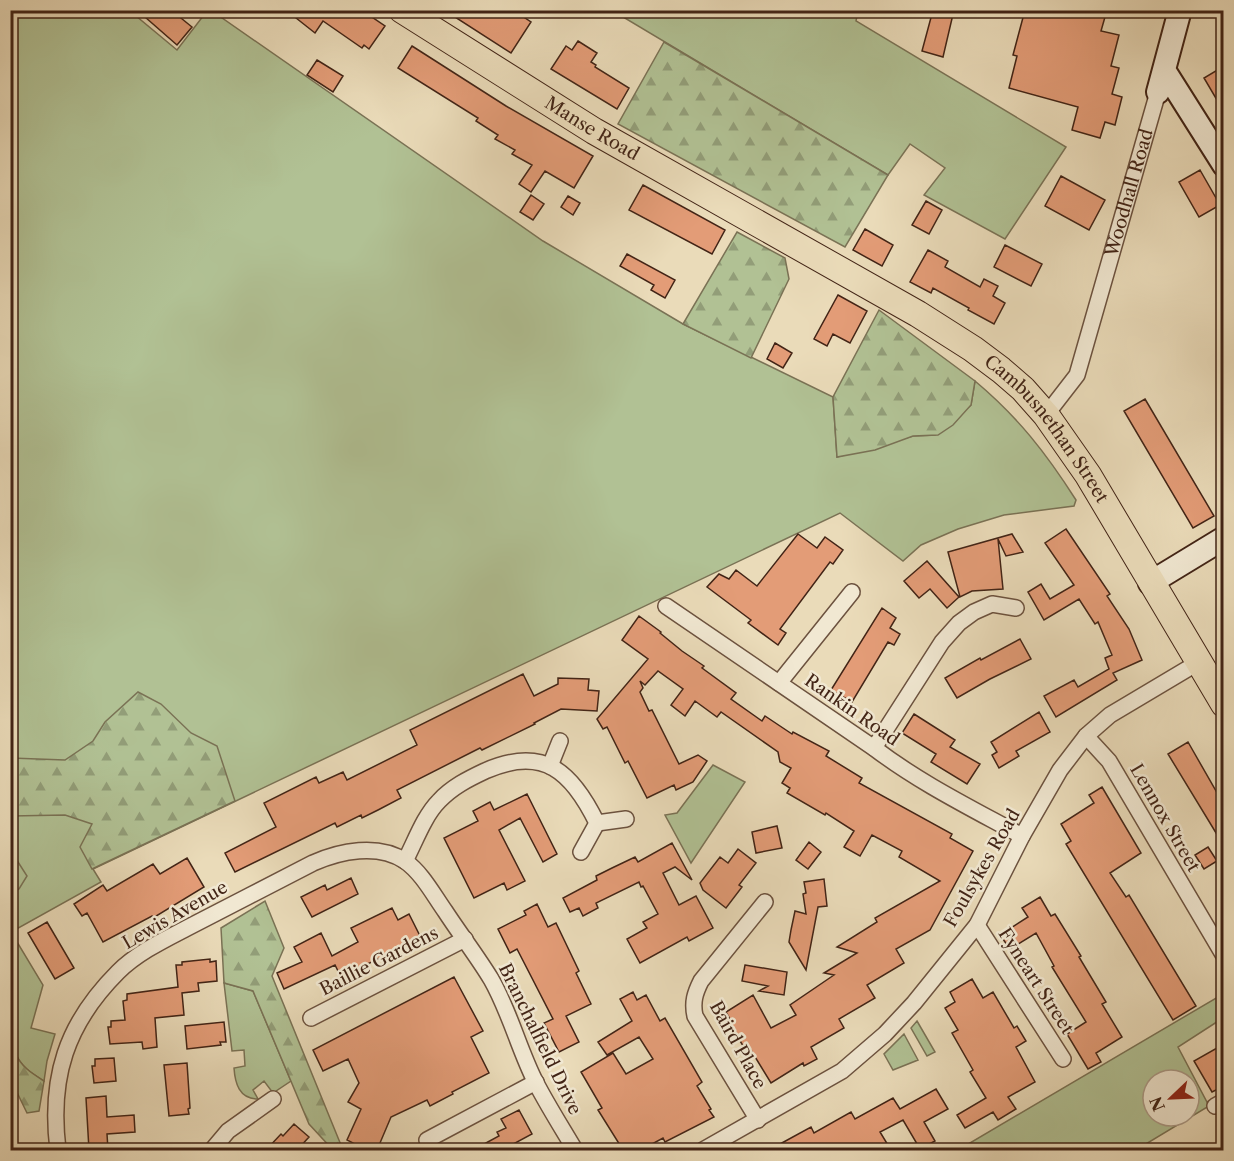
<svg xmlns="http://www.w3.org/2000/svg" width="1234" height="1161" font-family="'Libre Caslon Text',serif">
<defs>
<pattern id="forest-firs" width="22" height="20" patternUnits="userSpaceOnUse" patternTransform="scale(1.5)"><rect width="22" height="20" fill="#b1c194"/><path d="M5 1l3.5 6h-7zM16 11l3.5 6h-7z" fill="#929d78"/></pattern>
</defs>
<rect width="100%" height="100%" fill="#eadbb9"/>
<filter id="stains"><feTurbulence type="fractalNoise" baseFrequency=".00333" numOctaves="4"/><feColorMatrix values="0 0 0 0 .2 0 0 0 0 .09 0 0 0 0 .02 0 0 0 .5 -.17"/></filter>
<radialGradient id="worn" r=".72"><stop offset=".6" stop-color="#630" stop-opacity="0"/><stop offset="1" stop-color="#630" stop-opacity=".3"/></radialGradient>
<!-- grass -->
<path fill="#b1c194" stroke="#7a7255" stroke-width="1.5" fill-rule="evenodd" d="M11,11H130L177,50L207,11H212L543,241L683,324L833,397L837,457L913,436L935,435L971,405L975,381C1018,417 1046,453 1076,500L1074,506L1004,515L958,529L921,545L903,561L840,513L93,869L101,882L11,932L43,985L31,1028L55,1034L47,1061L44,1081C33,1074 21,1067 16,1054C13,1045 14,1035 11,1025Z
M613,11H858L856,21L1066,147L1005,239L924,195L945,168L910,144L888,175Z
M713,765L745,782L691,863L665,815L677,813Z
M224,983L253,991L291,1081L273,1093L264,1081L253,1090L258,1099C239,1099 235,1083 234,1068L245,1066L244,1050L232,1051Z
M1223,994V1018L1178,1047L1209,1106L1136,1150H958ZM1153,1080H1189V1116H1153Z
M917,1021L935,1052L927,1056L911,1028Z
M904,1034L918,1060L893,1070L884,1054Z"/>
<!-- forest -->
<path fill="url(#forest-firs)" stroke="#7a7255" stroke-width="1.5" d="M664,42L888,175L845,247L618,124Z
M737,232L785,258L789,279L751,358L683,324Z
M879,310L975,381L971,405L953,425L938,435L913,436L875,450L837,457L833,397Z
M138,692L161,704L191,733L217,746L235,801L92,869L80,847L92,824L65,815L11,816V758L65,760L93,741L105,722Z
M11,851L27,876L19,889L11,894Z
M265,901L284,948L272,976L343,1150H333L309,1124L253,991L224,983L221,928Z
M11,1025C14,1035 13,1045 16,1054C21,1067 33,1074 44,1081L39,1111L27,1113L11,1080Z"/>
<!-- building -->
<path fill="#e39c77" stroke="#422416" stroke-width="1.5" d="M137,10H171L192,27L177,45Z
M286,10H373L369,15L385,26L369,49L364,45L362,48L323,21L315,33Z
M444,10H513L531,22L511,53Z
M933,10H954L943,57L922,51Z
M1025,10L1041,15V10H1107L1101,31L1119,35L1111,66L1119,68L1112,94L1122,97L1115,125L1105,122L1100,138L1072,130L1078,107L1009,88L1017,56L1013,55Z
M578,41L597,53L591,62L596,65L595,67L629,88L617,109L551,69L566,46L572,50Z
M412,46L506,106L593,156L574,188L545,171L531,192L519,184L532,165L512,154L515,150L495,139L498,135L476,121L478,118L398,68Z
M317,60L343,76L333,92L307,75Z
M1224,66V112L1204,78Z
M1200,170L1220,205L1199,217L1179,182Z
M1061,176L1105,200L1089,230L1045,206Z
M643,185L725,230L712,254L629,210Z
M531,195L544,204L533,220L520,212Z
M568,196L580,203L573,215L561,207Z
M926,201L942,210L929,234L912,225Z
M865,229L893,245L882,266L853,250Z
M1005,245L1042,264L1031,286L994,267Z
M928,250L948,261L945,267L980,287L984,279L998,286L993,296L1005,303L994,324L968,310L969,308L933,288L931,293L910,282Z
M627,254L675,280L665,298L651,290L654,285L620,266Z
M838,295L867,311L850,343L833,334L827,346L814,339Z
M775,343L792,353L783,368L767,359Z
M1145,399L1214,516L1193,528L1124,411Z
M1066,529L1110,594L1107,596L1129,629L1142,660L1113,673L1117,680L1056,717L1044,696L1074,680L1078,687L1109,669L1105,658L1112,655L1098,622L1095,624L1079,599L1044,620L1028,592L1041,584L1050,599L1074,585L1045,543Z
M798,534L817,548L825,537L843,550L833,564L830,562L780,629L786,633L778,645L748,623L751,620L707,587L719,574L729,579L736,570L757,586Z
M1012,534L1023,552L1006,556L998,539L1003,589L972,591L960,597L948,552Z
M927,561L959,597L947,608L930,589L919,598L904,581Z
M882,608L896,618L890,628L900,634L894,645L888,642L852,702L831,690Z
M639,616L661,632L660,633L682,651L704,666L702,668L736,693L731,699L762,721L765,716L792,734L793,732L829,751L826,756L862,778L859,783L952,834L950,838L973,851L930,930L896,949L904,963L867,985L875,998L839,1019L844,1028L811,1047L817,1059L804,1066L803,1063L771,1083L749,1047L745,1049L729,1023L731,1021L726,1012L753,995L771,1028L796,1015L790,1005L834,975L824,973L857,953L837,947L877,922L875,918L940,881L899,857L902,851L872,835L860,856L844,847L854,831L826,813L825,815L787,793L790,788L782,783L791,768L780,762L778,752L721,712L717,717L695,701L685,716L671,705L683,689L658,671L645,685L640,681L643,688L640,692L649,711L652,710L679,764L698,755L707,761L693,782L676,790L674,785L647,798L628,761L625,763L607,727L603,729L597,719L648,659L622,640Z
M1020,639L1031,659L990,679L957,698L945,678L980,658L981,660Z
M523,674L534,696L558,684V678L589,679L588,690L599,691L597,711L561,709L534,723L535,724L482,750L480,748L397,790L401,798L378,810L362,818L361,815L337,827L335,823L235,872L225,853L276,827L264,803L316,777L319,783L343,772L347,780L417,745L410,730Z
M1039,712L1050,732L1016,751L1019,756L999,768L992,755L997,752L991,742Z
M914,714L955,740L950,747L980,764L967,784L931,762L936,754L902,733Z
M1188,742L1224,805V846L1168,754Z
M1102,787L1141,853L1110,873L1126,897L1129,895L1196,1006L1173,1020L1066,844L1071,841L1061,824L1094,803L1089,795Z
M527,794L557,854L543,862L520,818L499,830L525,881L507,890L504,883L474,898L444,838L478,821L473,811L490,802L494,810Z
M777,826L782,848L756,853L752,832Z
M809,842L821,852L808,869L796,860Z
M672,843L692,880L675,867L663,873L679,905L696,896L713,928L689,941L687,937L640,963L627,939L647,928L643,922L658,914L643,886L641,887L639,882L596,903L598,908L583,916L579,908L570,912L563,898L597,880L596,876L612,868L635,857L638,862Z
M1208,847L1217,861L1204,869L1195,855Z
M738,849L756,863L739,885L742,887L726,908L703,890L700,883L720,857L728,863Z
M187,858L204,887L153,918L152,916L103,942L87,913L82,916L74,904L103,885L107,891L153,864L160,874Z
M351,878L358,894L312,917L301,897L325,885L327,890Z
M824,879L827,906L818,907L806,970L789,942L791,930L795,911L806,914L803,894L806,893L804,882Z
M1040,897L1051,916L1055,914L1081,956L1079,957L1106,1002L1102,1004L1122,1037L1096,1053L1101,1062L1088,1069L1067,1034L1086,1022L1052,967L1054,966L1036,933L1010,949L1000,935L1028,917L1022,908Z
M537,904L548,927L556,923L579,971L576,973L591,1004L566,1016L579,1042L559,1052L544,1023L553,1019L517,949L510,953L498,929L526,915L524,911Z
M392,908L398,920L409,914L421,938L341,977L335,965L284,989L277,973L302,962L294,947L321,933L332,956L358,942L351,928Z
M47,922L74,968L55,979L28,933Z
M210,959V962L216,961L217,981L198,983L199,991L182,993L184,1015L155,1018L157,1047L143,1049L142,1042L110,1044L108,1027H111V1021L125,1020L123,1001L127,1000V994L178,987L176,965H182V962Z
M745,965L787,972L784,995L759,991L768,986L742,981Z
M454,977L483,1031L471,1037L489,1073L452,1092L453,1094L430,1106L427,1100L391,1117L377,1150H352L355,1144L347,1140L361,1109L348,1102L359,1083L348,1059L323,1071L313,1050Z
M972,979L983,998L993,992L1014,1028L1017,1026L1026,1041L1016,1047L1035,1082L1008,1097L1016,1109L998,1120L993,1112L965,1128L957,1115L986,1098L970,1072L973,1070L952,1033L958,1030L945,1008L955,1002L950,992Z
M633,992L637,1000L646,995L660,1021L665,1018L702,1082L697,1086L711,1109L709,1110L714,1117L665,1142L663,1138L641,1150H623L598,1110L602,1108L581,1072L613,1053L626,1074L653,1059L639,1037L607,1055L598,1042L632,1021L620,999Z
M224,1022L226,1042H220L221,1045L187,1049L185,1026Z
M1224,1044V1086L1212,1092L1194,1061Z
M114,1058L116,1081L94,1083L92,1066H95V1059Z
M187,1063L190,1108L188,1109L189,1114L169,1116L164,1065Z
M936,1089L948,1109L924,1122L935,1141L920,1149L903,1120L880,1132L891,1150H769L811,1127L814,1133L851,1112L855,1119L893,1098L900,1109Z
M106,1096L107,1117L134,1115L135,1132L107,1134L108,1150H89L86,1098Z
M519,1110L532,1134L502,1150H473L499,1136L497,1132L506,1128L501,1119Z
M294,1124L309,1137L298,1149L299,1150H266L281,1134L283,1136Z"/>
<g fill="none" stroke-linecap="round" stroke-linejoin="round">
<defs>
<g id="street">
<path id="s1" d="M1046,415L1077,375L1158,92"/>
<path d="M666,606L874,748C920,783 971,808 1022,836"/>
<path d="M779,683L852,592"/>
<path d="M1086,736L1109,761L1224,956"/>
<path d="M874,748L942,642L959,623L974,612L992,604L1016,608"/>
<path d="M550,766L560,741"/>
<path d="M597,823L626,819"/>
<path d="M405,861C415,842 424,816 439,801C452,787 468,779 485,771C544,745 572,772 597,823L581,852"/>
<path d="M977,925L1063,1059"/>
<path d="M311,1018L465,939"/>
<path d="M1215,1106L1224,1101"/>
<path d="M758,1120L695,1016C692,1002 695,993 701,981L765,902"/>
<path d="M427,1140L536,1082"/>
<path d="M58,1150C49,1078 66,1024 118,972C137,953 164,940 187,928C229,906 271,885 313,863C340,851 378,843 405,861C422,873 433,894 445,911C460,934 477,956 491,979C510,1012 519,1050 536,1083C548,1106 562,1128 575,1150"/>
<path d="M212,1150L228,1131L273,1099"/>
<path d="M703,1150L842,1071L885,1034L914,1003L977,925L1022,836L1060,770L1086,736L1110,715L1199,662"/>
</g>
<path id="secondary" d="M1164,70L1224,165
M1158,92L1180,10
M1150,583L1224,538"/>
<g id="primary">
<path id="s2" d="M402,10L594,131L918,314L973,349L1001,370L1023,389L1046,415L1088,475L1224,704"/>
</g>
</defs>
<!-- street casing -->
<use href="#street" stroke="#6c523f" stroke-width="18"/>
<!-- secondary casing -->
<use href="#secondary" stroke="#422416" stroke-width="26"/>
<!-- primary casing -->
<use href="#primary" stroke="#422416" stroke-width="28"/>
<!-- street -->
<use href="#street" stroke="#f1e8d2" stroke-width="15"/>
<!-- secondary -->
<use href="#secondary" stroke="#f1e8d2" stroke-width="22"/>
<!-- primary -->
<use href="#primary" stroke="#eadbb9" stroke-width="26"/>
</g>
<g text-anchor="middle" stroke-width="5" stroke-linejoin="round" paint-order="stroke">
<!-- street labels -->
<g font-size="18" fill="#422416" stroke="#f1e8d2">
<text dy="6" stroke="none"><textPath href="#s2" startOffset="224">Manse Road</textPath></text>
<text dy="6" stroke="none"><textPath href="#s1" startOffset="240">Woodhall Road</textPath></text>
<text dy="6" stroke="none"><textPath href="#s2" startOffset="774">Cambusnethan Street</textPath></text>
<text transform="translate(852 710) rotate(35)" y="6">Rankin Road</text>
<text transform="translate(1165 818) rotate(60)" y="6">Lennox Street</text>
<text transform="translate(982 868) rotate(-60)" y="6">Foulsykes Road</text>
<text transform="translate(175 915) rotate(-30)" y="6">Lewis Avenue</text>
<text transform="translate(379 961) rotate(-27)" y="6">Baillie Gardens</text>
<text transform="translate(1036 981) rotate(57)" y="6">Fyneart Street</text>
<text transform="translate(540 1039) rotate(64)" y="6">Branchalfield Drive</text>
<text transform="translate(738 1045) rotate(61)" y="6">Baird Place</text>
</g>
</g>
<!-- margin -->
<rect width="1234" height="1161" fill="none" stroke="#eadbb9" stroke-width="36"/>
<rect x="12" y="12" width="1210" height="1137" fill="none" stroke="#422416" stroke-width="3"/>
<rect x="18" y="18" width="1198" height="1125" fill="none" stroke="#422416" stroke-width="1.5"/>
<!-- north arrow -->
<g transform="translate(1171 1098) rotate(247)"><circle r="28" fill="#f1e8d2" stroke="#ab9a87" stroke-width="1.5"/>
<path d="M0-4.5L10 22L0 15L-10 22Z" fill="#8f2418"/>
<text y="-9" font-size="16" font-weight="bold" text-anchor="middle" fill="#422416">N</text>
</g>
<rect width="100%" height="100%" filter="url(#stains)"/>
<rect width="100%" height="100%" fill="url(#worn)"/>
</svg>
